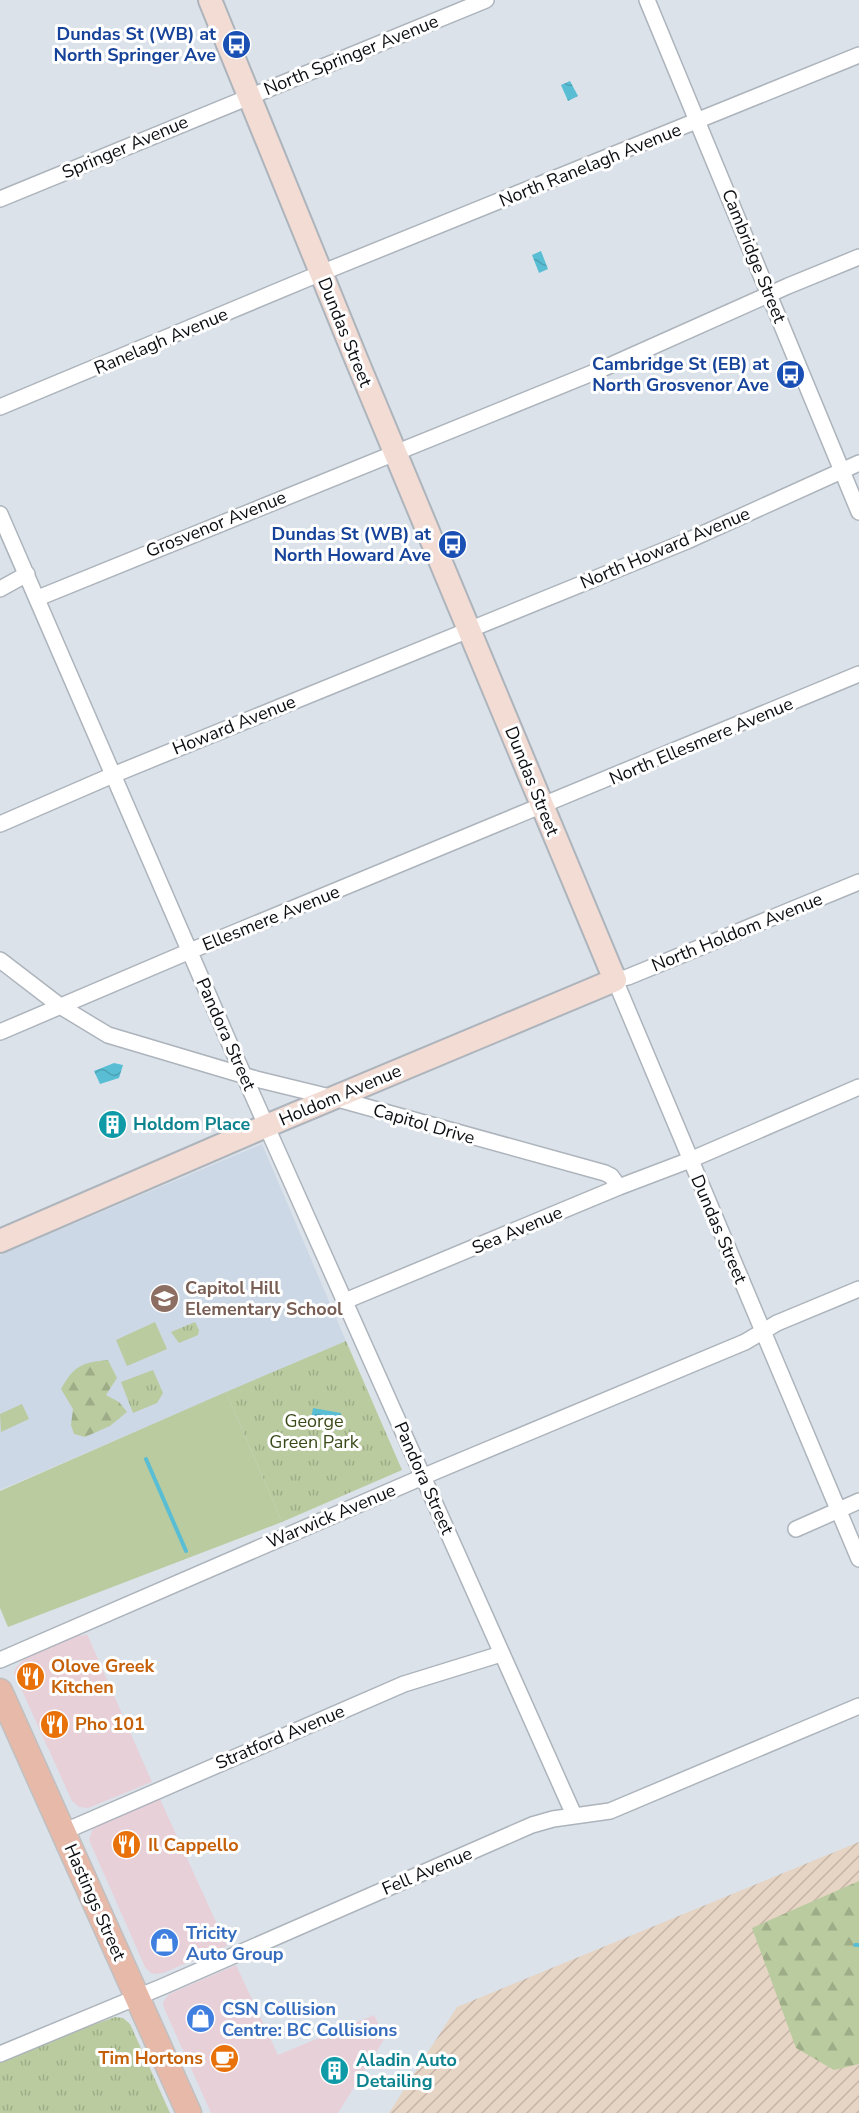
<svg xmlns="http://www.w3.org/2000/svg" width="859" height="2113" font-family="'Nunito Sans',sans-serif">
<defs>
<pattern id="industrial-furrows" width="10" height="10" patternUnits="userSpaceOnUse" patternTransform="scale(1.5)"><rect width="10" height="10" fill="#e6d4c4"/><path d="M-1 1l2-2M0 10L10 0M9 11l2-2" fill="none" stroke="#c4b5a7"/></pattern>
<pattern id="forest-firs" width="22" height="20" patternUnits="userSpaceOnUse" patternTransform="scale(1.5)"><rect width="22" height="20" fill="#b9cb9f"/><path d="M5 1l3.5 6h-7zM16 11l3.5 6h-7z" fill="#9ead88"/></pattern>
<pattern id="park-tufts" width="24" height="20" patternUnits="userSpaceOnUse" patternTransform="scale(1.5)"><rect width="24" height="20" fill="#b9cb9f"/><path d="M3 7l-1-3M5 7V3M7 7l1-3M15 17l-1-3M17 17v-4M19 17l1-3" fill="none" stroke="#9ead88"/></pattern>
<pattern id="water-waves" width="16" height="10" patternUnits="userSpaceOnUse" patternTransform="scale(1.5)"><rect width="16" height="10" fill="#59bed4"/><path d="M0 5q4-4 8 0t8 0" fill="none" stroke="#4ca2b5"/></pattern>
</defs>
<rect width="100%" height="100%" fill="#dbe2ea"/>
<!-- commercial -->
<path fill="#e8d0d9" d="M78,1634L82,1636L87,1634L152,1782L88,1808L79,1807L72,1801L14,1673L16,1667L30,1653Z
M159,1797L227,1946L163,1973L156,1974L151,1973L145,1967L89,1840L93,1828L100,1823Z
M236,1965L278,2055L374,2015L385,2038L338,2113H211L164,2008L163,2002L169,1994Z"/>
<!-- industrial -->
<path fill="url(#industrial-furrows)" d="M859,1842V2113H389L457,2007Z"/>
<!-- built -->
<path fill="#ccd8e6" d="M262,1144L346,1341L0,1490V1255Z"/>
<!-- grass -->
<path fill="#b9cb9f" d="M155,1322L167,1349L127,1366L116,1340Z
M226,1392L282,1522L8,1627L0,1608V1491Z
M22,1404L29,1419L1,1432L0,1414Z"/>
<!-- forest -->
<path fill="url(#forest-firs)" d="M108,1360L117,1378L106,1395L119,1402L127,1412L110,1426L85,1437L74,1434L71,1425L73,1409L61,1389C74,1366 82,1362 108,1360Z
M859,1881V2064L834,2070L796,2048L752,1928Z"/>
<!-- park -->
<path fill="url(#park-tufts)" d="M195,1322L199,1330L198,1335L179,1343L171,1332Z
M346,1341L402,1470L282,1522L226,1392Z
M153,1370L163,1393L157,1403L133,1413L121,1382Z
M115,2017L123,2018L130,2024L170,2113H0V2061L37,2045Z"/>
<!-- water -->
<path fill="url(#water-waves)" d="M570,81L578,96L568,101L561,85Z
M541,251L548,269L539,273L532,255Z
M114,1063L123,1065L119,1078L100,1084L94,1071Z
M313,1408L341,1413L339,1430L310,1426Z"/>
<g fill="none" stroke-linecap="round" stroke-linejoin="round">
<!-- stream -->
<path stroke="#59bed4" stroke-width="4" d="M146,1459L186,1551
M855,1945H859"/>
<defs>
<path id="street" d="M647,0L859,512
M0,199L486,0
M0,407L321,273L859,55
M0,514L228,1040L574,1815
M0,589L27,574
M38,598L602,369L788,286L859,257
M0,824L113,775L687,541L859,463
M859,882L628,977L615,980L859,1559
M0,960L60,1006L108,1035L256,1079L334,1098L605,1173L611,1176L619,1187
M0,1032L190,951L859,674
M345,1301L619,1187L690,1160L859,1087
M796,1529L859,1501
M0,1660L434,1472L745,1342L777,1323L859,1289
M63,1832L404,1684L501,1654
M0,2054L164,1986L532,1825L553,1819L610,1811L859,1706"/>
<path id="secondary" d="M0,1241L252,1132L615,980L357,361L210,0"/>
<path id="primary" d="M0,1691L189,2113"/>
</defs>
<!-- street casing -->
<use href="#street" stroke="#adb4bc" stroke-width="18"/>
<!-- secondary casing -->
<use href="#secondary" stroke="#adb4bc" stroke-width="26"/>
<!-- primary casing -->
<use href="#primary" stroke="#c0c0c1" stroke-width="27"/>
<!-- street -->
<use href="#street" stroke="#fff" stroke-width="15"/>
<!-- secondary -->
<use href="#secondary" stroke="#f3dcd4" stroke-width="22"/>
<!-- primary -->
<use href="#primary" stroke="#e7b9a9" stroke-width="24"/>
</g>
<!-- icons -->
<defs>
<symbol id="bus-disc" viewBox="-11 -11 22 22"><circle r="9.5" fill="#1a4fb4" stroke="#fff"/><path d="M-5-6H5V4H4V6H2V4H-2V6H-4V4H-5ZM-3.5-4V0h7V-4ZM-3.5 1.2v1.5H-2V1.2ZM2 1.2v1.5H3.5V1.2Z" fill="#fff"/></symbol>
<symbol id="building-disc" viewBox="-11 -11 22 22"><circle r="9.5" fill="#0f9aa8" stroke="#fff"/><path d="M-4-6H4V6H1V3H-1V6H-4ZM-2.5-4.3h1.7v1.8h-1.7ZM.8-4.3h1.7v1.8H.8ZM-2.5-1h1.7V.8h-1.7ZM.8-1h1.7V.8H.8Z" fill="#fff"/></symbol>
<symbol id="school-disc" viewBox="-11 -11 22 22"><circle r="9.5" fill="#8d6e63" stroke="#fff"/><path d="M0-5L7-2L0 1L-7-2ZM-4 1L0 2.5L4 1V4Q0 6-4 4Z" fill="#fff"/></symbol>
<symbol id="restaurant-disc" viewBox="-11 -11 22 22"><circle r="9.5" fill="#e8710a" stroke="#fff"/><path d="M-5-6h1v4h1v-4h1v4h1v-4h1v5L-1.5 .5V6h-2V.5L-5-1ZM5-6V6H3V1.5H1.5Q1.5-4 5-6Z" fill="#fff"/></symbol>
<symbol id="shop-disc" viewBox="-11 -11 22 22"><circle r="9.5" fill="#3f7fe0" stroke="#fff"/><path d="M-5-2.5h2.3a2.7 3.5 0 0 1 5.4 0H5L5.5 6h-11ZM-1.5-2.5h3a1.5 2.3 0 0 0-3 0Z" fill="#fff"/></symbol>
<symbol id="cafe-disc" viewBox="-11 -11 22 22"><circle r="9.5" fill="#e8710a" stroke="#fff"/><path d="M-5.5-4.5H6V0H3Q3 3.5 0 3.5H-2.5Q-5.5 3.5-5.5 0ZM3-3.2v2h1.7v-2ZM-6 4.5H4V6H-6Z" fill="#fff"/></symbol>
</defs>
<g fill-rule="evenodd">
<use href="#bus-disc" x="220" y="28" width="33" height="33"/>
<use href="#bus-disc" x="774" y="358" width="33" height="33"/>
<use href="#bus-disc" x="436" y="528" width="33" height="33"/>
<use href="#building-disc" x="96" y="1108" width="33" height="33"/>
<use href="#school-disc" x="148" y="1282" width="33" height="33"/>
<use href="#restaurant-disc" x="14" y="1660" width="33" height="33"/>
<use href="#restaurant-disc" x="38" y="1708" width="33" height="33"/>
<use href="#restaurant-disc" x="110" y="1828" width="33" height="33"/>
<use href="#shop-disc" x="148" y="1926" width="33" height="33"/>
<use href="#shop-disc" x="184" y="2002" width="33" height="33"/>
<use href="#cafe-disc" x="208" y="2042" width="33" height="33"/>
<use href="#building-disc" x="318" y="2054" width="33" height="33"/>
</g>
<g text-anchor="middle" stroke-width="6" stroke-linejoin="round" paint-order="stroke">
<!-- transit labels -->
<g font-size="18" font-weight="bold" fill="#164399" stroke="#fff" text-anchor="end">
<text x="216" y="40">Dundas St (WB) at<tspan x="216" dy="21">North Springer Ave</tspan></text>
<text x="769" y="370">Cambridge St (EB) at<tspan x="769" dy="21">North Grosvenor Ave</tspan></text>
<text x="431" y="540">Dundas St (WB) at<tspan x="431" dy="21">North Howard Ave</tspan></text>
</g>
<!-- street labels -->
<g font-size="18" fill="#0c0e11" stroke="#fff">
<text transform="translate(351 55) rotate(-22)" y="6">North Springer Avenue</text>
<text transform="translate(125 147) rotate(-23)" y="6">Springer Avenue</text>
<text transform="translate(590 165) rotate(-22)" y="6">North Ranelagh Avenue</text>
<text transform="translate(754 256) rotate(68)" y="6">Cambridge Street</text>
<text transform="translate(345 332) rotate(68)" y="6">Dundas Street</text>
<text transform="translate(161 341) rotate(-23)" y="6">Ranelagh Avenue</text>
<text transform="translate(216 524) rotate(-22)" y="6">Grosvenor Avenue</text>
<text transform="translate(665 548) rotate(-23)" y="6">North Howard Avenue</text>
<text transform="translate(234 725) rotate(-22)" y="6">Howard Avenue</text>
<text transform="translate(701 741) rotate(-23)" y="6">North Ellesmere Avenue</text>
<text transform="translate(532 781) rotate(68)" y="6">Dundas Street</text>
<text transform="translate(271 918) rotate(-22)" y="6">Ellesmere Avenue</text>
<text transform="translate(737 932) rotate(-22)" y="6">North Holdom Avenue</text>
<text transform="translate(226 1034) rotate(66)" y="6">Pandora Street</text>
<text transform="translate(340 1095) rotate(-23)" y="6">Holdom Avenue</text>
<text transform="translate(424 1124) rotate(16)" y="6">Capitol Drive</text>
<text transform="translate(719 1229) rotate(67)" y="6">Dundas Street</text>
<text transform="translate(517 1230) rotate(-23)" y="6">Sea Avenue</text>
<text transform="translate(424 1478) rotate(66)" y="6">Pandora Street</text>
<text transform="translate(331 1516) rotate(-23)" y="6">Warwick Avenue</text>
<text transform="translate(280 1737) rotate(-23)" y="6">Stratford Avenue</text>
<text transform="translate(427 1871) rotate(-23)" y="6">Fell Avenue</text>
<text transform="translate(95 1902) rotate(66)" y="6">Hastings Street</text>
</g>
<!-- culture labels -->
<g font-size="18" font-weight="bold" fill="#0d838f" stroke="#fff" text-anchor="start">
<text x="133" y="1130">Holdom Place</text>
<text x="356" y="2066">Aladin Auto<tspan x="356" dy="21">Detailing</tspan></text>
</g>
<!-- education labels -->
<g font-size="18" font-weight="bold" fill="#785e54" stroke="#fff" text-anchor="start">
<text x="185" y="1294">Capitol Hill<tspan x="185" dy="21">Elementary School</tspan></text>
</g>
<!-- park labels -->
<g font-size="18" fill="#394a18" stroke="#fff">
<text x="314" y="1427">George<tspan x="314" dy="21">Green Park</tspan></text>
</g>
<!-- food labels -->
<g font-size="18" font-weight="bold" fill="#c56008" stroke="#fff" text-anchor="start">
<text x="51" y="1672">Olove Greek<tspan x="51" dy="21">Kitchen</tspan></text>
<text x="75" y="1730">Pho 101</text>
<text x="148" y="1851">Il Cappello</text>
<text x="203" y="2064" text-anchor="end">Tim Hortons</text>
</g>
<!-- shop labels -->
<g font-size="18" font-weight="bold" fill="#366cbe" stroke="#fff" text-anchor="start">
<text x="186" y="1939">Tricity<tspan x="186" dy="21">Auto Group</tspan></text>
<text x="222" y="2015">CSN Collision<tspan x="222" dy="21">Centre: BC Collisions</tspan></text>
</g>
</g>
</svg>
